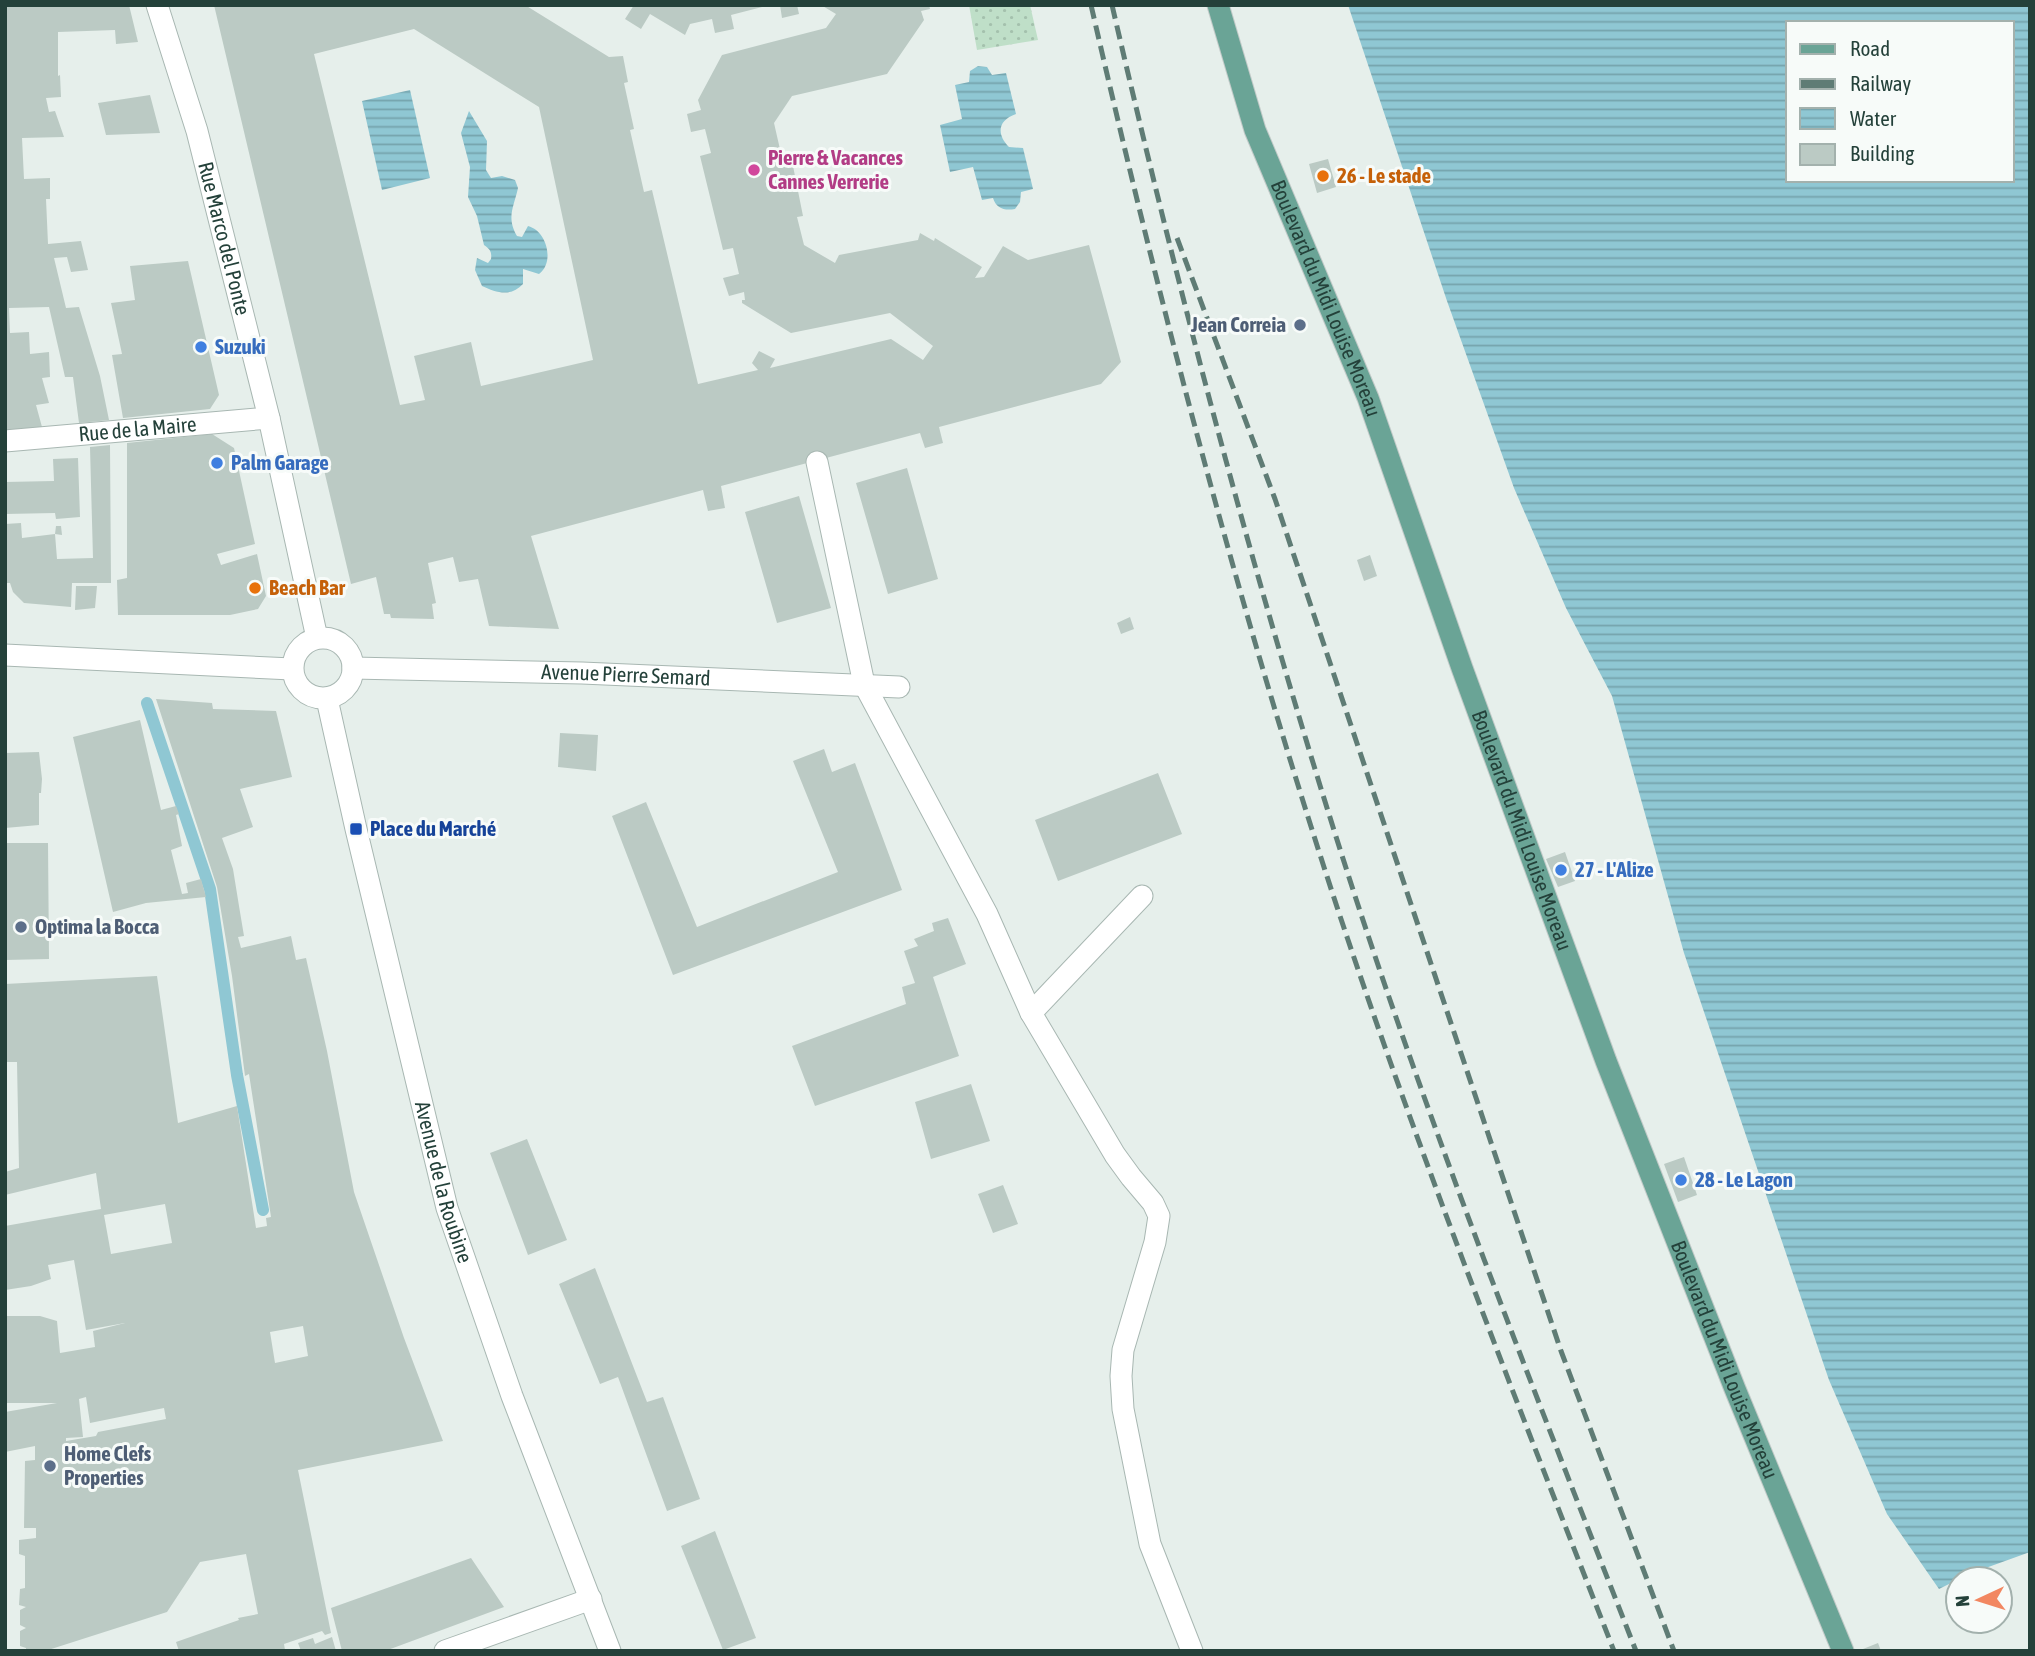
<svg xmlns="http://www.w3.org/2000/svg" width="2035" height="1656" font-family="'Asap Condensed',sans-serif">
<defs>
<pattern id="grass-dots" width="8" height="8" patternUnits="userSpaceOnUse" patternTransform="scale(1.75)"><rect width="8" height="8" fill="#bfdfc8"/><path d="M2 2h.1M6 6h.1" fill="none" stroke="#a4c1ad" stroke-width="1.8" stroke-linecap="round"/></pattern>
<pattern id="water-rules" width="6" height="5" patternUnits="userSpaceOnUse" patternTransform="scale(1.75)"><rect width="6" height="5" fill="#8fc7d3"/><path d="M0 2.5h6" fill="none" stroke="#75a3ac"/></pattern>
</defs>
<rect width="100%" height="100%" fill="#e6efeb"/>
<!-- grass -->
<path fill="url(#grass-dots)" d="M969,5H1030L1038,40L977,50Z"/>
<!-- water -->
<path fill="url(#water-rules)" fill-rule="evenodd" d="M1348,5H2030V1552L1969,1574L1939,1589L1887,1514L1829,1380L1684,953L1612,696L1566,608L1514,488L1447,301ZM1788,23H2012V180H1788Z
M978,66L987,67L992,75L1006,73L1016,114C998,120 996,134 1009,147L1023,148L1033,189L1021,192L1020,202L1015,209C1004,211 996,208 993,198L982,200L973,167L950,172L940,125L962,119L955,85L969,82L970,71Z
M410,90L430,178L382,190L362,101Z
M469,111L487,141L486,170L491,178L502,176L515,180L518,188C514,207 506,217 517,236L522,237L528,226C547,231 555,262 539,274L523,269V284C511,297 497,293 482,286L475,270L477,258L488,263L491,259C492,252 490,249 484,245L477,216L468,197L470,167L461,133Z"/>
<g fill="none" stroke-linecap="round" stroke-linejoin="round">
<!-- stream -->
<path stroke="#8fc7d3" stroke-width="12" d="M147,703L210,889L237,1075L263,1210"/>
</g>
<!-- building -->
<path fill="#bbcac4" fill-rule="evenodd" d="M5,5H129L138,42L116,44L115,30L58,32V76L60,75L61,97L46,98L49,112L55,111L64,137L22,138L24,179L50,178V199H46L48,244L81,241L88,270L71,272L67,257L54,258L66,308L79,307L100,376L109,420L79,423L73,377H65L49,307L9,308L10,333L29,332L30,354L49,352L50,377L42,378L49,403L36,405L42,427L5,432Z
M214,5H525L609,57L623,56L628,82L624,83L634,129L630,130L644,192L652,190L698,384L758,370L752,363L759,351L775,359L770,368L891,339L923,360L933,346L890,313L791,333L742,303V300H745L744,292L729,296L723,278L739,274L733,248L723,250L700,156L711,153L705,129L691,132L687,114L701,110L698,100L722,55L826,28L836,14L821,5H929L930,9L921,11L924,20L887,74L792,96L774,123L782,158L791,156L803,216L797,217L804,245L835,263L839,255L918,240L920,233L934,241L935,238L982,267L975,278L984,277L1003,246L1028,260L1089,245L1121,362L1101,384L939,427L943,443L925,448L920,433L721,486L725,508L708,511L703,490L531,536L559,629L489,626L478,579L459,582L453,557L428,563L436,603L432,604L434,619L391,618L390,614H384L376,577L351,584ZM414,29L539,107L593,360L481,386L471,342L414,356L425,400L400,405L314,54Z
M634,5H766V6L731,15L734,29L715,33L712,19L690,24L685,35L650,14L641,29L625,19Z
M780,5H797L799,14L782,18Z
M150,95L160,133L106,135L98,103Z
M1328,159L1336,187L1317,193L1309,164Z
M188,261L219,395L210,409L123,418L112,355L122,354L111,303L135,300L130,266Z
M212,434L234,448L255,544L217,554L221,565L257,554L266,596L258,609L230,615H118L117,580L127,578V443Z
M110,445L111,583H72L71,607L24,603L13,592L10,583H5V524L21,523L22,538L55,534L56,526H61L62,535L55,534L57,559L93,558L90,447Z
M78,458L80,517L56,519L55,513L5,514V482L54,481L53,459Z
M907,468L938,579L888,594L856,483Z
M799,496L831,608L777,623L745,512Z
M1370,555L1377,576L1364,581L1357,560Z
M76,586H97L95,608L75,610Z
M1130,617L1134,629L1121,634L1117,623Z
M156,699L212,703L213,709L276,711L292,777L240,789L253,827L222,838L233,869L239,906L244,936L238,937L241,948L291,936L296,960L306,958L327,1051L354,1192L404,1338L443,1441L298,1470L331,1633L325,1635L322,1631L284,1644L285,1650L283,1651H179L176,1642L239,1620L238,1618L258,1614L246,1554L200,1562L167,1612L45,1651H26V1648L20,1646V1631L26,1628L20,1625V1610L26,1607L19,1605L20,1589L25,1588V1556L19,1554V1540L36,1538V1528H24L25,1461L35,1460V1446L5,1452V1412L57,1403H5V1316H40L57,1321L60,1353L95,1347L93,1331L125,1323L86,1330L74,1260L48,1265L51,1279L31,1286L5,1290V1226L101,1209L96,1173L5,1195V1172L19,1168L17,1062H5V984L157,976L178,1123L237,1106L256,1228L267,1226L266,1218L271,1217L249,1074L245,1076L232,976L217,887ZM165,1204L172,1243L111,1254L104,1215ZM303,1326L308,1356L275,1363L270,1332ZM86,1397L90,1423L164,1408L166,1419L98,1432L96,1436L66,1441V1438L83,1437L79,1399Z
M140,720L161,810L176,806L179,814L176,815L182,846L171,850L182,894L188,893L186,883L201,879L206,897L146,903L113,912L73,737Z
M560,733L598,735L596,771L558,767Z
M824,749L832,772L855,763L902,890L673,975L612,816L646,802L697,927L838,872L793,761Z
M39,752L42,779L41,793H39V825L5,828V753Z
M1158,773L1182,834L1058,881L1035,820Z
M5,843H48L49,959L5,960Z
M1565,852L1575,881L1558,887L1546,859Z
M948,918L966,964L933,977L959,1056L815,1106L792,1046L906,1004L902,987L915,983L904,951L918,946L914,939L934,931L932,923Z
M971,1084L990,1141L931,1159L915,1102Z
M527,1139L567,1240L528,1255L490,1153Z
M1684,1157L1697,1195L1678,1202L1664,1164Z
M1003,1185L1018,1224L993,1233L978,1194Z
M595,1268L647,1402L663,1397L700,1499L667,1511L618,1377L600,1384L559,1284Z
M715,1531L756,1638L723,1650L681,1546Z
M471,1558L504,1607L385,1651H342L331,1608Z
M332,1637L336,1651H301L298,1643L313,1638L315,1644Z
M1878,1643L1881,1651H1858Z"/>
<g fill="none" stroke-linecap="round" stroke-linejoin="round">
<defs>
<g id="minor">
<path id="s1" d="M157,5L197,131L269,418L317,638"/>
<path id="s2" d="M5,441L269,418"/>
<path d="M817,462L864,684L987,914L1031,1013L1115,1155L1131,1177L1153,1203L1159,1216L1155,1242L1123,1350L1121,1376L1123,1409L1150,1544L1192,1651"/>
<circle cx="323" cy="668" r="30"/>
<path d="M5,655L292,669"/>
<path id="s3" d="M353,668L582,673L899,687"/>
<path id="s4" d="M327,699L356,829L447,1208L512,1396L610,1651"/>
<path d="M1031,1013L1142,896"/>
<path d="M445,1651L591,1599"/>
</g>
<g id="major">
<path id="s5" d="M1218,5L1255,130L1368,398L1462,668L1606,1061L1735,1389L1843,1651"/>
</g>
</defs>
<!-- minor casing -->
<use href="#minor" stroke="#a8b7b2" stroke-width="23"/>
<!-- major casing -->
<use href="#major" stroke="#c2cac8" stroke-width="23"/>
<!-- minor -->
<use href="#minor" stroke="#fff" stroke-width="21"/>
<!-- major -->
<use href="#major" stroke="#6aa496" stroke-width="21"/>
<!-- rail -->
<path stroke="#5f7c75" stroke-width="5" stroke-dasharray="14 7" stroke-linecap="butt" d="M1091,5C1161,310 1240,613 1338,910C1421,1160 1518,1405 1614,1651
M1112,5C1182,307 1261,607 1357,902C1440,1155 1539,1403 1636,1651
M1177,238L1275,499L1561,1351L1674,1651"/>
</g>
<!-- markers -->
<circle fill="#d1479c" stroke="#f7fbf9" stroke-width="2.5" cx="754" cy="170" r="7"/>
<g fill="#e8710a" stroke="#f7fbf9" stroke-width="2.5">
<circle cx="1323" cy="176" r="7"/>
<circle cx="255" cy="588" r="7"/>
</g>
<g fill="#5c6f8a" stroke="#f7fbf9" stroke-width="2.5">
<circle cx="1300" cy="325" r="7"/>
<circle cx="21" cy="927" r="7"/>
<circle cx="50" cy="1466" r="7"/>
</g>
<g fill="#3f7fe0" stroke="#f7fbf9" stroke-width="2.5">
<circle cx="201" cy="347" r="7"/>
<circle cx="217" cy="463" r="7"/>
<circle cx="1561" cy="870" r="7"/>
<circle cx="1681" cy="1180" r="7"/>
</g>
<rect fill="#1a4fb4" stroke="#f7fbf9" stroke-width="2.5" x="349" y="822" width="14" height="14" rx="3.5"/>
<g text-anchor="middle" stroke-width="6" stroke-linejoin="round" paint-order="stroke">
<!-- hotel labels -->
<g font-size="21" font-weight="bold" fill="#b23c85" stroke="#f7fbf9" text-anchor="start">
<text x="768" y="165">Pierre &amp; Vacances<tspan x="768" dy="24">Cannes Verrerie</tspan></text>
</g>
<!-- food labels -->
<g font-size="21" font-weight="bold" fill="#c56008" stroke="#f7fbf9" text-anchor="start">
<text x="1337" y="183">26 - Le stade</text>
<text x="269" y="595">Beach Bar</text>
</g>
<!-- street labels -->
<g font-size="21" fill="#24413a" stroke="#f7fbf9">
<text dy="7" stroke="none"><textPath href="#s1" startOffset="243">Rue Marco del Ponte</textPath></text>
<text dy="7" stroke="none"><textPath href="#s5" startOffset="313">Boulevard du Midi Louise Moreau</textPath></text>
<text dy="7" stroke="none"><textPath href="#s2" startOffset="133">Rue de la Maire</textPath></text>
<text dy="7" stroke="none"><textPath href="#s3" startOffset="273">Avenue Pierre Semard</textPath></text>
<text dy="7" stroke="none"><textPath href="#s5" startOffset="880">Boulevard du Midi Louise Moreau</textPath></text>
<text dy="7" stroke="none"><textPath href="#s4" startOffset="497">Avenue de la Roubine</textPath></text>
<text dy="7" stroke="none"><textPath href="#s5" startOffset="1447">Boulevard du Midi Louise Moreau</textPath></text>
</g>
<!-- service labels -->
<g font-size="21" font-weight="bold" fill="#4e5e75" stroke="#f7fbf9" text-anchor="start">
<text x="1286" y="332" text-anchor="end">Jean Correia</text>
<text x="35" y="934">Optima la Bocca</text>
<text x="64" y="1461">Home Clefs<tspan x="64" dy="24">Properties</tspan></text>
</g>
<!-- shop labels -->
<g font-size="21" font-weight="bold" fill="#366cbe" stroke="#f7fbf9" text-anchor="start">
<text x="215" y="354">Suzuki</text>
<text x="231" y="470">Palm Garage</text>
<text x="1575" y="877">27 - L'Alize</text>
<text x="1695" y="1187">28 - Le Lagon</text>
</g>
<!-- transit labels -->
<g font-size="21" font-weight="bold" fill="#164399" stroke="#f7fbf9" text-anchor="start">
<text x="370" y="836">Place du Marché</text>
</g>
</g>
<!-- border -->
<rect width="2035" height="1656" fill="none" stroke="#24413a" stroke-width="14"/>
<!-- legend -->
<rect x="1786" y="21" width="228" height="161" fill="#f7fbf9" stroke="#a3b1ad" stroke-width="2"/>
<rect x="1800" y="44" width="35" height="10" fill="#6aa496" stroke="#a3b1ad" stroke-width="2"/>
<text x="1850" y="56" font-size="21" fill="#24413a">Road</text>
<rect x="1800" y="79" width="35" height="10" fill="#5f7c75" stroke="#a3b1ad" stroke-width="2"/>
<text x="1850" y="91" font-size="21" fill="#24413a">Railway</text>
<rect x="1800" y="108" width="35" height="21" fill="url(#water-rules)" stroke="#a3b1ad" stroke-width="2"/>
<text x="1850" y="126" font-size="21" fill="#24413a">Water</text>
<rect x="1800" y="144" width="35" height="21" fill="#bbcac4" stroke="#a3b1ad" stroke-width="2"/>
<text x="1850" y="161" font-size="21" fill="#24413a">Building</text>
<!-- north arrow -->
<g transform="translate(1979 1600) rotate(266)"><circle r="33" fill="#f7fbf9" stroke="#a3b1ad" stroke-width="2"/>
<path d="M0-5L12 26L0 18L-12 26Z" fill="#f28761"/>
<text y="-10" font-size="19" font-weight="bold" text-anchor="middle" fill="#24413a">N</text>
</g>
</svg>
